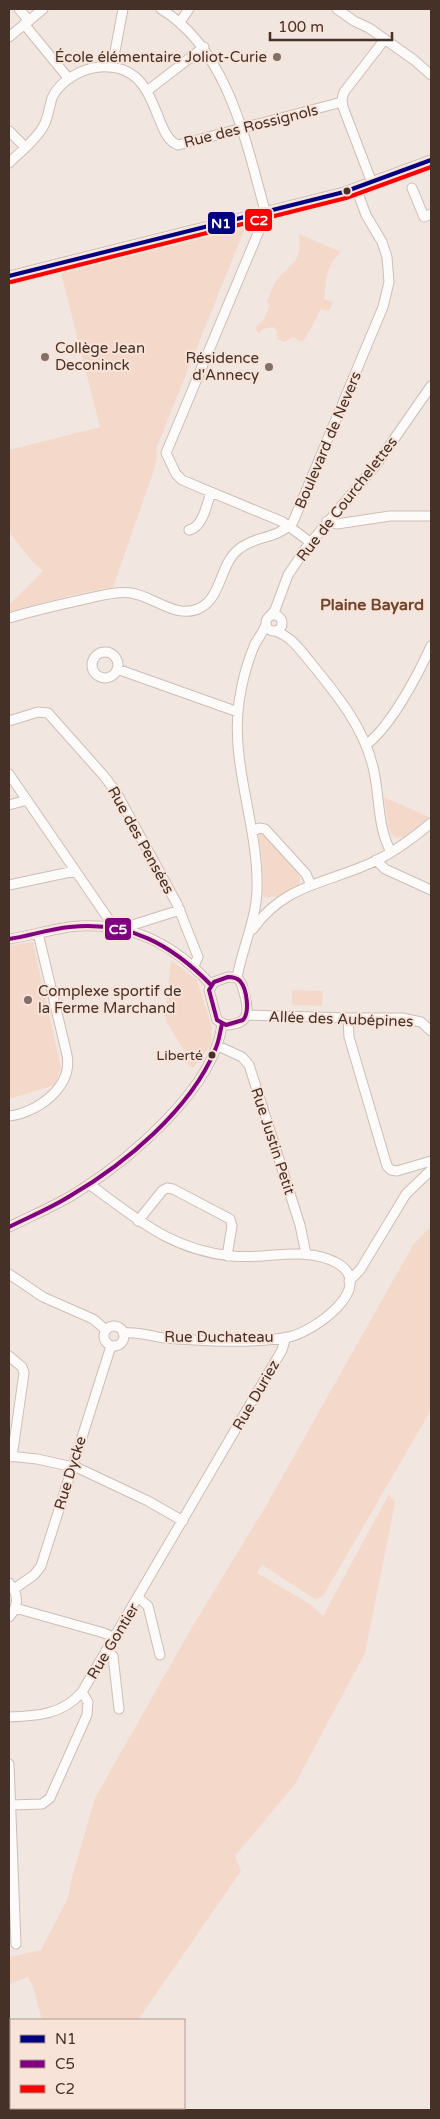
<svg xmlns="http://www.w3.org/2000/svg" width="440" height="2119" font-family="'Varela Round',sans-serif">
<rect width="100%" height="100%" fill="#f1e6e0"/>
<!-- green -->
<path fill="#f4d9cb" d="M245,228L156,449L157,457L153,473L113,587L72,595L9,612V605L43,571L30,559L9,532V450L100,427L61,273Z
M299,234L341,252C325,267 327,278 324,299L333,302L329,311L321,309L305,339L301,342L293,337L284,342L277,339V331L273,327L263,329L258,334L255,328L264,319L270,305L267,302C270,295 272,286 277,280C292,261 303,262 299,234Z
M384,797L429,817L406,837L395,838L389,830Z
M258,833L263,834L298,873L300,878L299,885L277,897H263L262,857Z
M33,942L61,1068L55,1085L9,1099V946Z
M171,960L197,980L212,1027L211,1045L193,1068L187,1064L190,1060L167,1023L165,1015Z
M292,990L323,991L322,1006L292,1005Z
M431,1226V1410L323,1596L315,1599L262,1565L257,1573L310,1604L323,1616L389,1494L395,1503L365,1653L295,1784L235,1856L241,1871L138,2020H42L33,1987L28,1977L9,1984V1957L41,1950L68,1898L72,1877L95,1798L191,1629L267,1504L413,1245Z
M11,2079V2108H74L71,2110H9V2083Z"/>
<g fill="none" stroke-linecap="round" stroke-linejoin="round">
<defs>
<path id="minor" d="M19,9L29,21
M161,9C227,49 246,141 265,211
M337,9L354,21L369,28L414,60L431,75
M180,22L189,9
M24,24L69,79
M9,37L43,9
M112,67L123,9
M147,91L204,47
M9,131L25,147
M9,163C20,152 35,141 43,127C48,119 49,108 52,98C61,78 88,65 109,67C160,70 153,137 178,145L342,102
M372,183L343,107L342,99L344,92L385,39
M412,188L424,217L431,214
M260,213L261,226L166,453L176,474L182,480L283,522L310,542
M9,276L344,192L431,160
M327,521L337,524L390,516H431
M189,530C203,527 207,504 211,492
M266 623a8 8 0 1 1 16 0a8 8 0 1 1-16 0Z
M271,615L275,610L288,575L306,548L376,465L431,386
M9,618C36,610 62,604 90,598C103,595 118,591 131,593C153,596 177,620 200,608C222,597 220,563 239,549C256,535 276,540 293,522L383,307L389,282L387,257L382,242L366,215L356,188
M275,631C291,636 301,651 311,663C337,695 363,726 373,767C380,795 377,827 391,852
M92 665a13 13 0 1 1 26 0a13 13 0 1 1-26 0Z
M117,669L238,712
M9,721L38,712L48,713L104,776L116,792L177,904L198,957L194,966
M366,745C391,726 418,675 431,646
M9,774L114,927
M9,805L27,800
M252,832L259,828L265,829L306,874L311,885
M376,860L385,869L431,890
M9,885L75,871
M123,928L180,910
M253,929C284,885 324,884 371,863C393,853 412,839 431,823
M9,939C29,936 49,930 69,927C126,920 173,942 211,985
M228,977C232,977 236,977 239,980C243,984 243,991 245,996C250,1015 247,1024 226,1025L217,1020L209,990L214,982Z
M237,978C242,948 256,921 257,890C259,827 230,765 239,702C242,682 247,662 255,644C259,637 264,631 266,624
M247,1015L348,1018H402L421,1022L431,1031
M348,1018L349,1037L387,1166L391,1170L397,1171L431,1161
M218,1046L242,1057L249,1065L300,1225L306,1254
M9,1116C37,1113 73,1087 67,1055L38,933
M89,1184C137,1219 171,1250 232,1256C267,1260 304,1245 337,1263C378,1287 313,1332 289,1337C251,1344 203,1341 164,1338C150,1336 137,1331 123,1333
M138,1221L162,1191L167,1188L173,1189L230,1219L232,1226L227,1256
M9,1227C31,1216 55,1206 76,1193C129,1160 215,1088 222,1024
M9,1274L43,1297L93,1319L106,1330
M349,1281L360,1270L406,1194L431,1170
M104 1336a10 10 0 1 1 20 0a10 10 0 1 1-20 0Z
M9,1356L22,1367L24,1373L12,1457
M9,1456L37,1459L78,1468L148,1501L183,1521
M9,1583C19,1594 19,1606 9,1617
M14,1589L34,1575L41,1566L111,1346
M139,1598L148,1606L160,1655
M15,1608L104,1633L115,1638
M107,1651L113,1656L119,1709
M9,1717C37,1716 62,1715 82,1692L282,1350L286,1337
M9,1764L16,1944
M11,1805L42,1804L50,1798L87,1715L88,1702L82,1692"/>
</defs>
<!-- minor casing -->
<use href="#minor" stroke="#ccbeb6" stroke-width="11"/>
<!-- minor -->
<use href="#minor" stroke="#fdfbfa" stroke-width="9"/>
<defs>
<path id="bus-1" d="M9,276L344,192L431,160"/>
<path id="bus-2" d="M9,939C29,936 49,929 70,927C129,921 171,944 211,985
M228,977C232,977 236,977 240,981C247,989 250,1012 243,1020L226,1025L217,1020L209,990L214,982Z
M9,1227C29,1217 51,1208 70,1196C125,1164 190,1110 215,1050C219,1042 220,1032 222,1024"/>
<path id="bus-3" d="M11,282L346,198L431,167"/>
</defs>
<!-- bus-1 casing -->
<use href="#bus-1" stroke="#f8e3d9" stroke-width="8"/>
<!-- bus-2 casing -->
<use href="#bus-2" stroke="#f8e3d9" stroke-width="8"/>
<!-- bus-3 casing -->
<use href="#bus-3" stroke="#f8e3d9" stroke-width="8"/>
<!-- bus-1 -->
<use href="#bus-1" stroke="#010080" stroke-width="4"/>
<!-- bus-2 -->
<use href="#bus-2" stroke="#81007f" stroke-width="4"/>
<!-- bus-3 -->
<use href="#bus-3" stroke="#fe0000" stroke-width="4"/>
</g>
<!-- markers -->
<g fill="#817068" stroke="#f8e3d9" stroke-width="2">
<circle cx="277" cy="57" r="5"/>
<circle cx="45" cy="357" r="5"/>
<circle cx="269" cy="367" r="5"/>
<circle cx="28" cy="1000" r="5"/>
</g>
<g fill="#453127" stroke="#f8e3d9" stroke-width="2">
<circle cx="347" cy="191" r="4.5"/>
<circle cx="212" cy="1055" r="4.5"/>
</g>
<g text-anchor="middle" stroke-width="4" stroke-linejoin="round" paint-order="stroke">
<!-- bus labels -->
<g font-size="14" fill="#453127" stroke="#f8e3d9" text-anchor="end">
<text x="203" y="1060">Liberté</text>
</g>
<!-- poi labels -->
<g font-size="15" fill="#453127" stroke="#f8e3d9" text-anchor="end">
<text x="267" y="62">École élémentaire Joliot-Curie</text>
<text x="55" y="353" text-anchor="start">Collège Jean<tspan x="55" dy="17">Deconinck</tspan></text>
<text x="259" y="363">Résidence<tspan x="259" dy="17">d'Annecy</tspan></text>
<text x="38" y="996" text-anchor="start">Complexe sportif de<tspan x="38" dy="17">la Ferme Marchand</tspan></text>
</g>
<!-- street labels -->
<g font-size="15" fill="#453127" stroke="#f8e3d9">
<text transform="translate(251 126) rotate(-14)" y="5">Rue des Rossignols</text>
<text transform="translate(328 440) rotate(-67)" y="5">Boulevard de Nevers</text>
<text transform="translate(347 499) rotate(-52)" y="5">Rue de Courchelettes</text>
<text transform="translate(141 840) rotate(61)" y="5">Rue des Pensées</text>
<text transform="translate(341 1019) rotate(2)" y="5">Allée des Aubépines</text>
<text transform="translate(273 1141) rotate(72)" y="5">Rue Justin Petit</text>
<text x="219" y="1342">Rue Duchateau</text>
<text transform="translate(256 1395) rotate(-60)" y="5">Rue Duriez</text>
<text transform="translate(70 1473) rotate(-73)" y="5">Rue Dycke</text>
<text transform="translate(113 1641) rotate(-59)" y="5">Rue Gontier</text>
</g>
<!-- neighbourhood labels -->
<g font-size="16" font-weight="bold" fill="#70452f" stroke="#f8e3d9">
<text x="372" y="610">Plaine Bayard</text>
</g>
</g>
<g stroke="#f8e3d9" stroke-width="2">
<rect x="244" y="208" width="29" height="24" rx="5" fill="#fe0000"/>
<rect x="207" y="211" width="29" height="24" rx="5" fill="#010080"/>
<rect x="104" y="917" width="28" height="24" rx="5" fill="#81007f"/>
</g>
<g font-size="14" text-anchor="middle" font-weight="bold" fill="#fff">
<text x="259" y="225">C2</text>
<text x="221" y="228">N1</text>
<text x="118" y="934">C5</text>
</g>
<!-- border -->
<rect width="440" height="2119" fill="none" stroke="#453127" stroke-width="20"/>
<!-- legend -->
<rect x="10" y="2019" width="175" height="90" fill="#f8e3d9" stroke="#b09c92"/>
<rect x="20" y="2035" width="25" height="8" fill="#010080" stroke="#b09c92"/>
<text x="55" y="2044" font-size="15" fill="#453127">N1</text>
<rect x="20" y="2060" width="25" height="8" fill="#81007f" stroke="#b09c92"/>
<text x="55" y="2069" font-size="15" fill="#453127">C5</text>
<rect x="20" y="2085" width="25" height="8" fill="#fe0000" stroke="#b09c92"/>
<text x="55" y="2094" font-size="15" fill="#453127">C2</text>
<!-- scale -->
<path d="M270 32v8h122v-8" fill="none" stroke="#453127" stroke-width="2.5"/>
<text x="278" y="32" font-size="15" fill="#453127" stroke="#f8e3d9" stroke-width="4" paint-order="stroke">100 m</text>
</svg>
